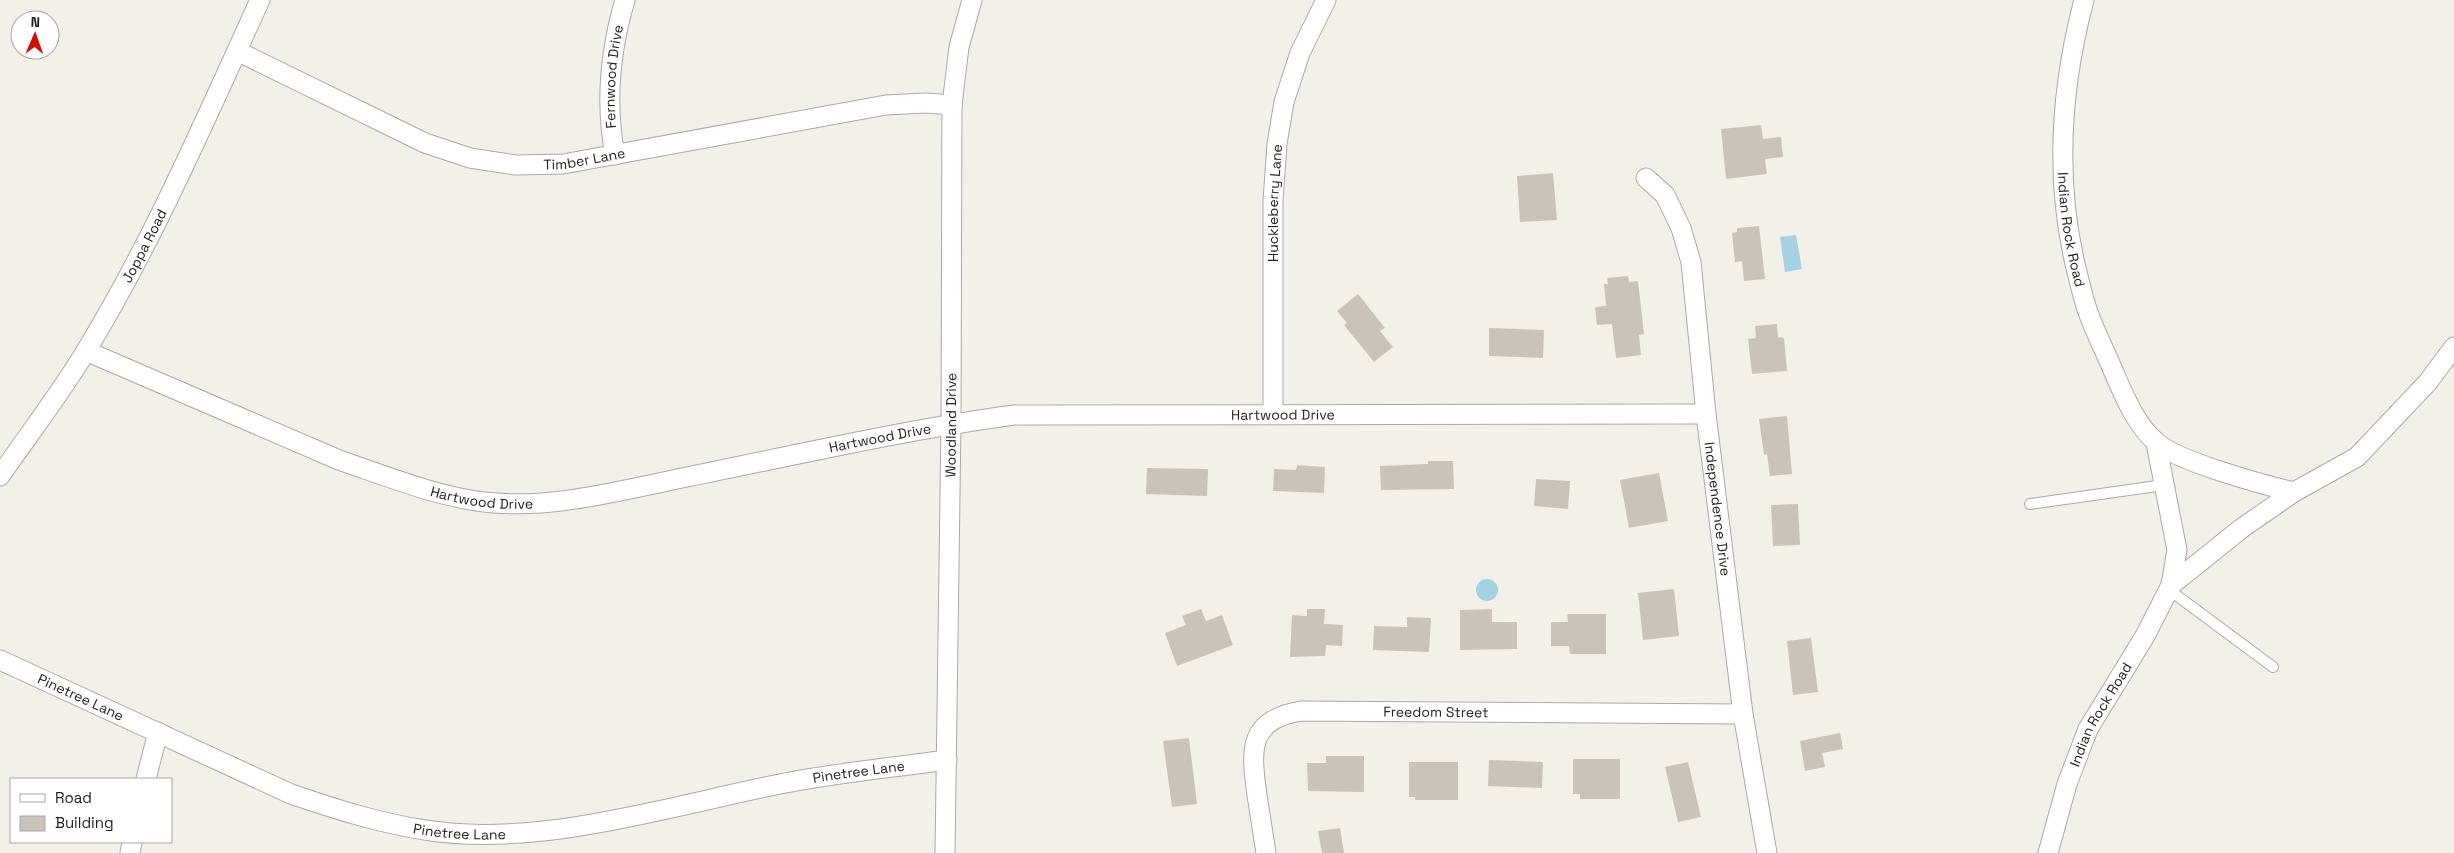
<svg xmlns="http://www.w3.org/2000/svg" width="2454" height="853" font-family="'Space Grotesk',sans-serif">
<rect width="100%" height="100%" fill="#f3f0e8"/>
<!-- water -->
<path fill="#a4d1e4" d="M1796,235L1802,269L1785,272L1780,237Z
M1476 590a11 11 0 1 1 22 0a11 11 0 1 1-22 0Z"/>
<!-- building -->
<path fill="#cbc3ba" d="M1761,125L1763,139L1781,137L1783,157L1765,159L1767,174L1726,179L1721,129Z
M1553,173L1557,220L1520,222L1517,176Z
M1759,226L1765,279L1744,281L1742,261L1735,262L1732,233L1737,232V228Z
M1628,276L1629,282L1638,281L1644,334L1639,335L1641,355L1616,358L1612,324L1597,325L1595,307L1606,306L1604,284H1608L1607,278Z
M1358,294L1385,328L1380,331L1393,347L1374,362L1344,325L1347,323L1337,311Z
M1777,324L1778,337L1784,338L1787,371L1752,374L1748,339L1756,338L1755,326Z
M1489,328L1544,330L1543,358L1489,356Z
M1787,416L1792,474L1770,476L1767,454L1764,455L1759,419Z
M1428,461H1453L1454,489L1381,490L1380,466L1428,464Z
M1297,465L1325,467L1324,493L1273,491L1274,469L1296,470Z
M1147,468L1208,469L1207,496L1146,494Z
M1659,473L1668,521L1629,528L1620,480Z
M1536,479L1570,481L1568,509L1534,506Z
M1798,504L1800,545L1773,546L1771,505Z
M1674,589L1679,636L1643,640L1638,593Z
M1201,609L1206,621L1222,615L1233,645L1177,666L1165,633L1186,625L1182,616Z
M1307,609H1325L1324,624L1343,625L1342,646L1326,645L1325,656L1290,657L1292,615L1307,616Z
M1492,609V622H1517V649L1460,650V610Z
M1567,614H1606V654H1570L1569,646H1551V622H1568Z
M1407,617L1431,618L1429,652L1373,650L1374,626L1407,627Z
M1811,638L1818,692L1793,695L1787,641Z
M1840,733L1843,749L1822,753L1825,767L1805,771L1800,741Z
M1189,738L1197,804L1172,807L1163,741Z
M1326,756H1364V792L1308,791L1307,763H1326Z
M1573,759H1620V799H1580V794H1573Z
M1489,760L1543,762L1542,788L1488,786Z
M1409,762H1458V800H1415V797H1409Z
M1688,762L1701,817L1678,822L1665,767Z
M1340,828L1344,853H1322L1318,831Z"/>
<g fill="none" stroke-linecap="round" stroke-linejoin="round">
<defs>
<path id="lane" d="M2030,504L2164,485
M2168,589L2273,667"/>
<g id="street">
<path id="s1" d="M2084,0C2060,91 2054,184 2078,276C2081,288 2084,301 2088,312C2094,329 2102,345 2109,361C2121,388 2133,422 2156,442C2176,461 2264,485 2294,492L2357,457L2428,382L2454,347"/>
<path id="s2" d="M237,51L425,143L470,158L516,165L563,164L886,105L926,103L952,105"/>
<path id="s3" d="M615,155C605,103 610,51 625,0"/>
<path id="s4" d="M1646,178L1665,195L1681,228L1691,262L1706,414L1743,714L1767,853"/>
<path id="s5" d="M86,351L339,460C386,476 435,496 484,502C551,510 622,490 687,477C796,455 904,430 1014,415L1706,414"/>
<path id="s6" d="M1273,414V201L1277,144L1284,102L1300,53L1326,0"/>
<path id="s7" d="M0,476C29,434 60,394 86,351C154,239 206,118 260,0"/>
<path d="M2171,585L2242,528L2294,492"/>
<path id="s8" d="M0,660L291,794C335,809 379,823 425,830C536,848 667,807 775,785C832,773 890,768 947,760"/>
<path d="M146,779L158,732"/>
<path d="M130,853L132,842"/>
<path id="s9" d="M945,853L951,423L952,105L959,47L972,0"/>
<path id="s10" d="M1266,853C1263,834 1260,815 1257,795C1251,751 1247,720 1301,711L1743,714"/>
<path id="s11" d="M2048,853L2067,784L2088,729L2145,636L2171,585L2177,550L2156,443"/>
</g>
</defs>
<!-- lane casing -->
<use href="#lane" stroke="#a9a9a9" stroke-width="12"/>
<!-- street casing -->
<use href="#street" stroke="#a9a9a9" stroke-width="21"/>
<!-- lane -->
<use href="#lane" stroke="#fff" stroke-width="10"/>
<!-- street -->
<use href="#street" stroke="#fff" stroke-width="19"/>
</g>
<g text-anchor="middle" stroke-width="4" stroke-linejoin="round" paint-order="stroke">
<!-- street labels -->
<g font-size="14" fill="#222" stroke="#fff">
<text dy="5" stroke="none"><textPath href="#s3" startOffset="79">Fernwood Drive</textPath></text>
<text dy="5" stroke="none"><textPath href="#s2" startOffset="372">Timber Lane</textPath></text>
<text dy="5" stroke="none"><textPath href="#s6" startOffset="211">Huckleberry Lane</textPath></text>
<text dy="5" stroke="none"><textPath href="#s1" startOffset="232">Indian Rock Road</textPath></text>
<text dy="5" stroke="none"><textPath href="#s7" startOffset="272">Joppa Road</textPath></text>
<text dy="5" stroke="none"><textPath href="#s5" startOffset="1234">Hartwood Drive</textPath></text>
<text dy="5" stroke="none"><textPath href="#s9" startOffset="428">Woodland Drive</textPath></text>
<text dy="5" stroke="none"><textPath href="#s5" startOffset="829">Hartwood Drive</textPath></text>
<text dy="5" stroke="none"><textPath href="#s5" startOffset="424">Hartwood Drive</textPath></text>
<text dy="5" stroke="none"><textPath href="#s4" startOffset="346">Independence Drive</textPath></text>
<text dy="5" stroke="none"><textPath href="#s8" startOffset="89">Pinetree Lane</textPath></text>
<text dy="5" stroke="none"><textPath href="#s10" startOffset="305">Freedom Street</textPath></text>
<text dy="5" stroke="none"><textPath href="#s11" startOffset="149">Indian Rock Road</textPath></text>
<text dy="5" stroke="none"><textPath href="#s8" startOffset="899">Pinetree Lane</textPath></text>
<text dy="5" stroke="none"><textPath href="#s8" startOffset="494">Pinetree Lane</textPath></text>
</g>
</g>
<!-- legend -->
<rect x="10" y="778" width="162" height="65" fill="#ffffff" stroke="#a7a7a7"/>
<rect x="20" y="794" width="25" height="8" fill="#ffffff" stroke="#a7a7a7"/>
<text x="55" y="803" font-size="15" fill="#222222">Road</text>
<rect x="20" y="816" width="25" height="15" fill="#cbc3ba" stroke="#a7a7a7"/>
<text x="55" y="828" font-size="15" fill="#222222">Building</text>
<!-- north arrow -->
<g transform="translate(35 35) rotate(2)"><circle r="24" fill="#ffffff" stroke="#a7a7a7"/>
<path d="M0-4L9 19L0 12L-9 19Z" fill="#d30e00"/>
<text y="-8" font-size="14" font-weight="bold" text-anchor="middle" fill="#222222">N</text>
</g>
</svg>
